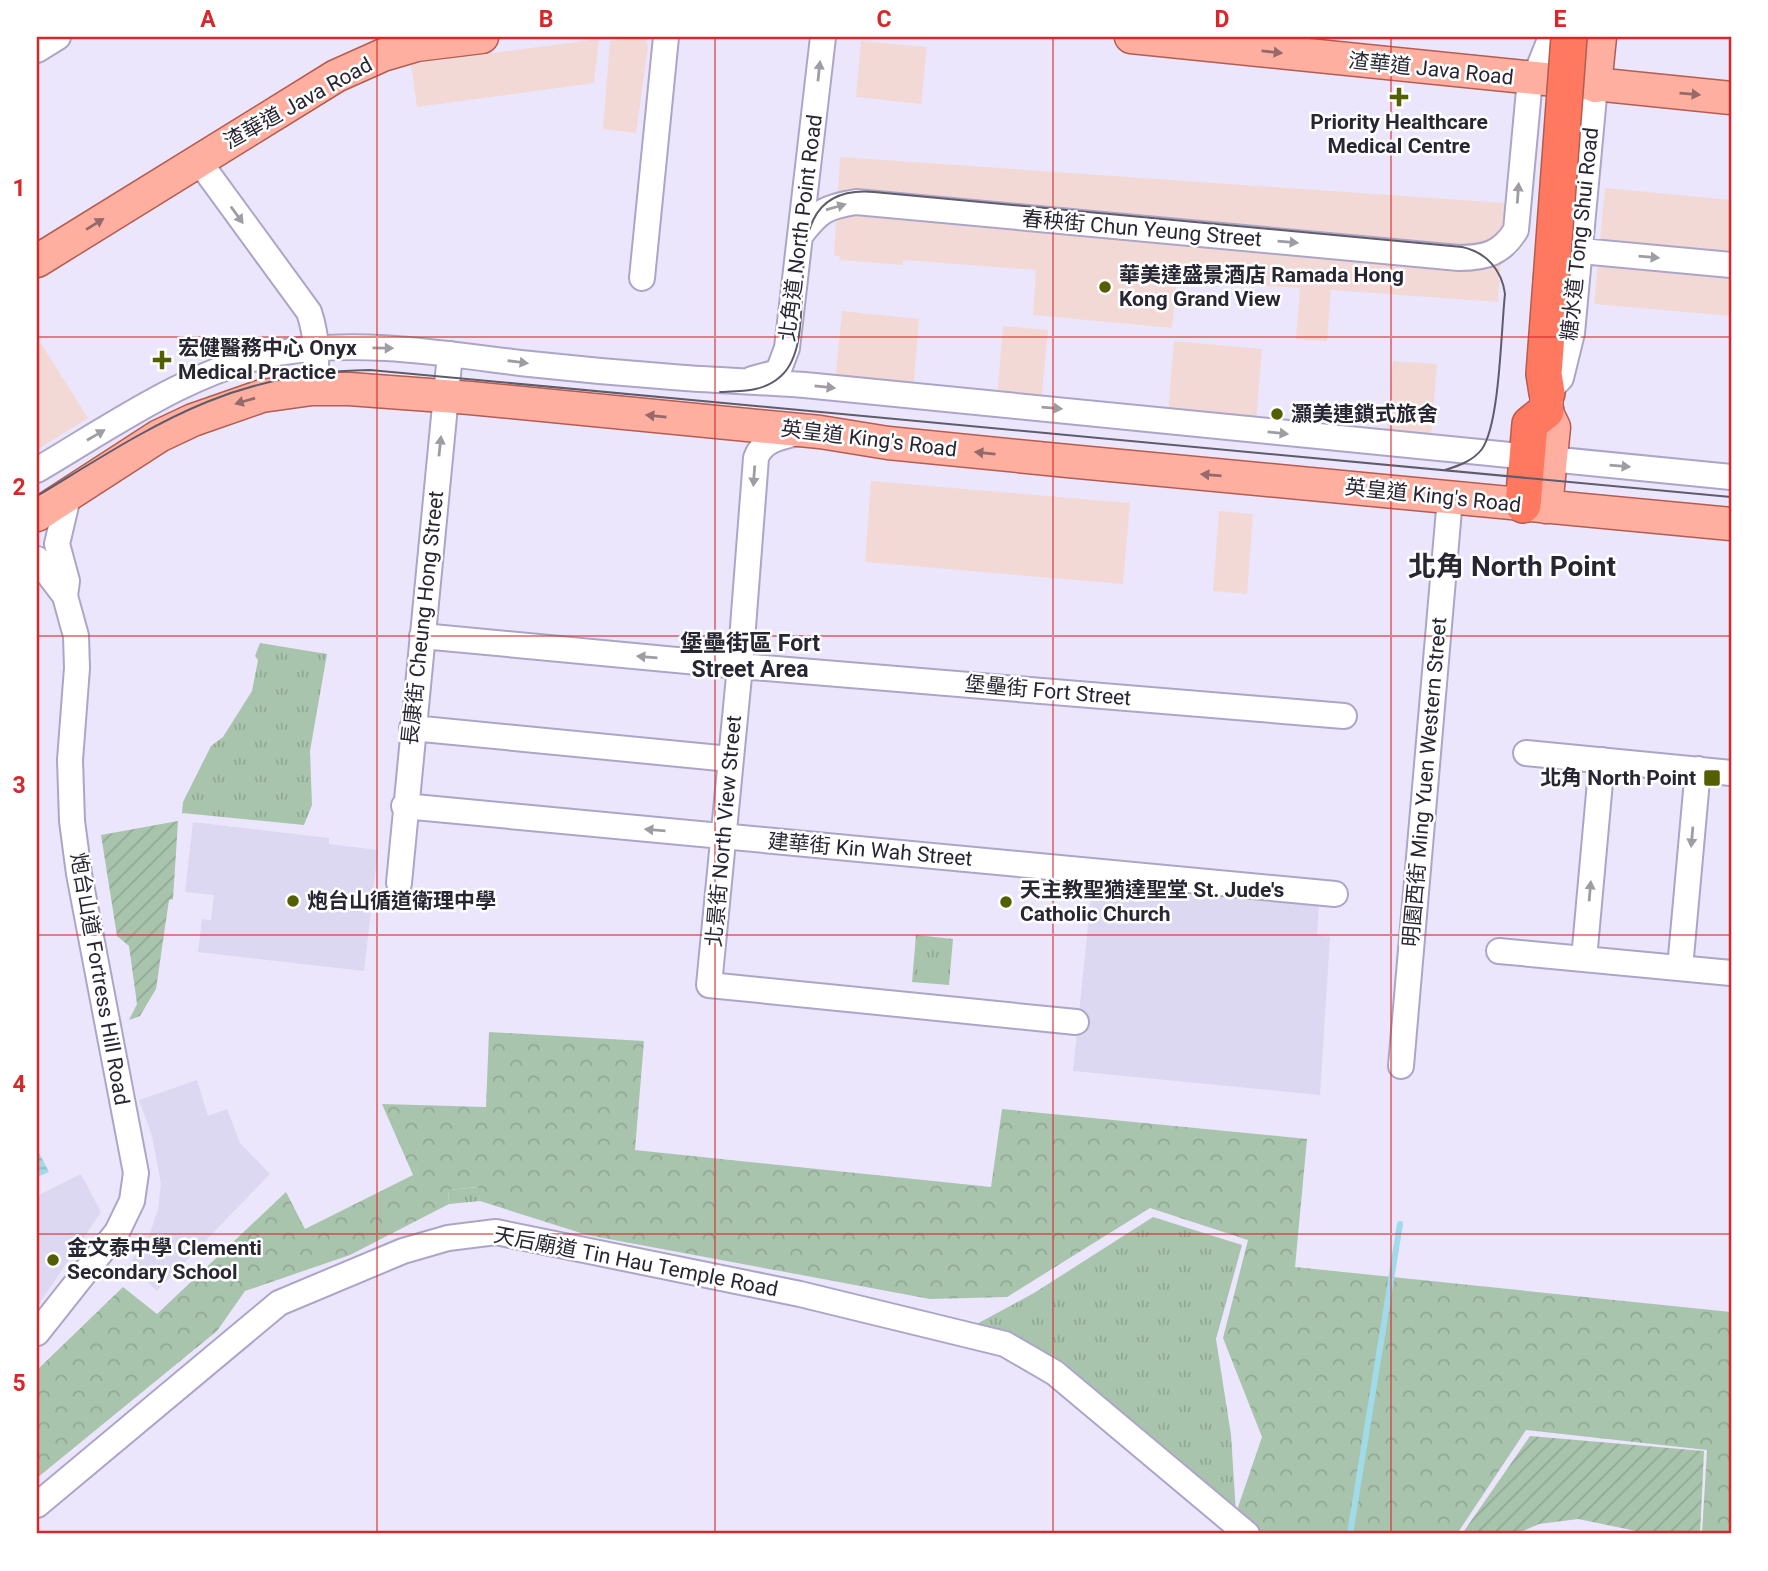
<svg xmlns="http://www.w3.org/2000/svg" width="1768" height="1571" font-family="Roboto,'Noto Sans TC',sans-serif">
<defs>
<pattern id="grass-tufts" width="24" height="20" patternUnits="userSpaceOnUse" patternTransform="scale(1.75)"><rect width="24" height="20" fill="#a9c4ad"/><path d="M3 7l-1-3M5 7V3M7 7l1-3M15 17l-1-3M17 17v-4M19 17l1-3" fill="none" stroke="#91a895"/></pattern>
<pattern id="forest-crowns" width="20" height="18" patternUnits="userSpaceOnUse" patternTransform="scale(1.75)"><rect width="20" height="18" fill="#a9c4ad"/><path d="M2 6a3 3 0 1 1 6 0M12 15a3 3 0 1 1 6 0" fill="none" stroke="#91a895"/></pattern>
<pattern id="garden-furrows" width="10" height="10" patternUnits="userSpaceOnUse" patternTransform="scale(1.75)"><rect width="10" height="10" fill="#a9c4ad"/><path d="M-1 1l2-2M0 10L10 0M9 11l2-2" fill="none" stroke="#91a895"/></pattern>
<pattern id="water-rules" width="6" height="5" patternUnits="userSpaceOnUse" patternTransform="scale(1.75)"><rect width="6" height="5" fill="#a1dae8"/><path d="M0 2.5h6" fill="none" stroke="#8bbbc7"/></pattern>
</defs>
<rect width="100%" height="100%" fill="#ebe6fc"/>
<!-- commercial -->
<path fill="#f3d9d5" d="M646,37L648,47L636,133L603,129L610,41Z
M599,39L594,83L417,107L411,64Z
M861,41L927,47L921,104L856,97Z
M840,157L1505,203L1498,302L1331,290L1327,341L1296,339L1300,288L1177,280L1172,328L1033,315L1036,270L903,260V265L839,260L840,256H834Z
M1605,188L1731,200V316L1594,304Z
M842,311L919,319L913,391L835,384Z
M1003,326L1048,330L1041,403L997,398Z
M37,337L88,418L37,450Z
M1174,341L1262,349L1256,422L1168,414Z
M1393,361L1437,364L1431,437L1387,434Z
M871,481L1130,503L1123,584L865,562Z
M1219,511L1253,514L1247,594L1213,591Z"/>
<!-- built -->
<path fill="#ddd8f1" d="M193,822L329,838V844L378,850L364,971L198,952L202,919L211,920L214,895L185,892Z
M1092,887L1319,906L1317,935L1330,937L1320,1095L1073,1071Z
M197,1080L208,1116L227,1109L240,1143L270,1174L157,1291L129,1265L150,1233L158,1209L161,1184L152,1136L139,1100Z
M81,1174L101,1212L37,1307V1196Z"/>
<!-- grass -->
<path fill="url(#grass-tufts)" d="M260,643L327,654L310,751L312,805L304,825L182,813L183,802L211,746L223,737L252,691L258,660L255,656Z
M916,935L953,939L949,985L912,982Z
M479,1187L480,1201L449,1204L448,1190Z
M1153,1217L1242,1245L1216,1339L1231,1435L1236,1513L1137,1431L971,1327L1034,1293Z"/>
<!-- forest -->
<path fill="url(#forest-crowns)" d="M489,1032L644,1041L635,1150L991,1187L1002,1109L1307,1139L1295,1267L1731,1312V1534H1702L1707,1450L1526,1430L1457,1534H1265L1236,1513L1262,1437L1223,1338L1248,1240L1150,1208L1007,1297L930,1299L587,1235L480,1201L478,1187L448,1190L449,1204L350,1255L245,1291L217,1331L37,1478V1370L123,1287L157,1314L286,1192L305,1229L413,1175L382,1104L486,1107Z"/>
<!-- garden -->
<path fill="url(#garden-furrows)" d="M178,821L173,899L169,900L156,989L140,1016L129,1020L137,1004L129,946L117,936L101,835Z
M1530,1436L1704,1451L1700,1534H1651L1578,1519L1539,1524L1516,1534H1462Z"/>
<!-- water -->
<path fill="url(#water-rules)" d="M37,1149L49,1172L37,1177Z"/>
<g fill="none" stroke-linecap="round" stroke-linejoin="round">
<!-- stream -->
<path stroke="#a1dae8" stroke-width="6" d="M1350,1534L1400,1224"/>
<defs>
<path id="minor" d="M37,50L58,37
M198,160L309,312C317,336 319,365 312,389
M800,236C819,211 825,207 856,202L1459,258C1486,258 1502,253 1516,230L1530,79L1539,67L1551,37
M1581,251L1731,265
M642,278L666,37
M752,379L778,372L787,348L823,37
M1547,393L1561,378L1572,333L1595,86
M798,433C781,437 762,440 756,458L740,666L709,985L1076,1022
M37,470C112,426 191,369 278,353C358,339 441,353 520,363C575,369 630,374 685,378C728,381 772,382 815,386C1120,415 1426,448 1731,477
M37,559L65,596L76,636L77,668L70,760L72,821L79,874L136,1173L132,1201L117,1232L37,1333
M65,596L67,581L57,544L68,497
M422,636L740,666L1344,716
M412,728L730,759
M1526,753L1731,773
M404,806L1335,894
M399,883L450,354
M1499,951L1731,973
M1584,959L1602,760
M1680,968L1698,769
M1401,1066L1450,498
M37,1505L279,1303L403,1251L448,1238L496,1232L800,1294L1005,1344L1055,1373L1247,1534"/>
<path id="major" d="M1131,37L1731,98
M1595,86L1600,37
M37,261L336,76L383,55L417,45L482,37
M1546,507L1554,427L1546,411L1547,393
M37,515L159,436L193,420L262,396L312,389H349L470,398L820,432L888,443L1068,461L1731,524"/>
<path id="highway" d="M1547,393L1544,374L1551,281
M1523,505L1530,424L1546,411"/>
</defs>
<!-- minor casing -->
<use href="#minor" stroke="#ada5c7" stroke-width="28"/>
<!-- major casing -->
<use href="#major" stroke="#b45c50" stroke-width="35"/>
<!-- highway casing -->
<use href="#highway" stroke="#b45c50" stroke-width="38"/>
<!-- minor -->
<use href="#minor" stroke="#fff" stroke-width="24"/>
<!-- major -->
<use href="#major" stroke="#ffafa0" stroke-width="32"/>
<!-- highway -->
<use href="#highway" stroke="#ff7960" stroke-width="35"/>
<!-- tram -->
<path stroke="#5f5b6b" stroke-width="2" d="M720,392C742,391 764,392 781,376C829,333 762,182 874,192L1462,247C1486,252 1502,270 1505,294C1501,329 1500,423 1482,449C1473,461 1458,466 1445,470
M37,496C153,426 228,372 370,370L1731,497"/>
<defs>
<path id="highway-bridge" d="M1551,281L1569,37"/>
</defs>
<!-- highway-bridge casing -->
<use href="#highway-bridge" stroke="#b45c50" stroke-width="38" stroke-linecap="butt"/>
<!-- highway-bridge -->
<use href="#highway-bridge" stroke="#ff7960" stroke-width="35"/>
</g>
<!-- one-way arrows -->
<defs><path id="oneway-solid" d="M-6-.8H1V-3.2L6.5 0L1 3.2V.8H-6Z" transform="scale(1.75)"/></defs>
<g fill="#946a6a">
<use href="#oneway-solid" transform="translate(1272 52) rotate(6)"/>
<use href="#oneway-solid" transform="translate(1690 94) rotate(5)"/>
<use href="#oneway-solid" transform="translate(95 224) rotate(-32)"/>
<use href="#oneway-solid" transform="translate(245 401) rotate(164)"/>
<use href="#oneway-solid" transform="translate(656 416) rotate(-174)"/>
<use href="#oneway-solid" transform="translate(985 453) rotate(-174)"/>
<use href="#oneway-solid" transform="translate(1211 475) rotate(-175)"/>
</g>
<g fill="#9f9da3">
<use href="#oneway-solid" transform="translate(819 71) rotate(-84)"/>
<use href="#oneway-solid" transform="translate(1518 193) rotate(-86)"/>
<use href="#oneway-solid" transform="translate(836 207) rotate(-16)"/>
<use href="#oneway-solid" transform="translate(237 215) rotate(54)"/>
<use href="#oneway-solid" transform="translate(1288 242) rotate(5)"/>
<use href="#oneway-solid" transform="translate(1649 257) rotate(5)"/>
<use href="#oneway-solid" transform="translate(383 348) rotate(1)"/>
<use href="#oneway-solid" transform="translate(518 362) rotate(7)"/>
<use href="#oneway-solid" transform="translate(825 387) rotate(6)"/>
<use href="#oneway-solid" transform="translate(1052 408) rotate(5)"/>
<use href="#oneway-solid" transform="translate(1278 433) rotate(6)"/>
<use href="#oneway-solid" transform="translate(96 435) rotate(-30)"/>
<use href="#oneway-solid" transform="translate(440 446) rotate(-84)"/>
<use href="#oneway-solid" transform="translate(1620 466) rotate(5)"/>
<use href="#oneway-solid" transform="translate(754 476) rotate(94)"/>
<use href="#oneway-solid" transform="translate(647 657) rotate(-175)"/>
<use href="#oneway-solid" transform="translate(655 830) rotate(-175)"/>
<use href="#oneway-solid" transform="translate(1692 837) rotate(95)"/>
<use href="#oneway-solid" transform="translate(1590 891) rotate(-85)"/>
</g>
<!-- grid -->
<path fill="none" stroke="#d62828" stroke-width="2" stroke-opacity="0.55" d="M377,37V1534M715,37V1534M1053,37V1534M1391,37V1534M37,337H1731M37,636H1731M37,935H1731M37,1234H1731"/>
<!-- markers -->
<g fill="#535f00" stroke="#fff" stroke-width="2.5">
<path d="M1395.5 86.5h7v7h7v7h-7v7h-7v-7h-7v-7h7z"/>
<circle cx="1105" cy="287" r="7"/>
<path d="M158.5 349.5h7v7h7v7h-7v7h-7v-7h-7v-7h7z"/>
<circle cx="1277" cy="414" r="7"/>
<rect x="1703" y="769" width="18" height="18" rx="3.5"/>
<circle cx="293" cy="901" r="7"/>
<circle cx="1006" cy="902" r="7"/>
<circle cx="53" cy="1260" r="7"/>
</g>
<g text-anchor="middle" stroke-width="5" stroke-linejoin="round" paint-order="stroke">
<!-- street labels -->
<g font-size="21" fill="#292633" stroke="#fff">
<text transform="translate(1431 69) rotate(6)" y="7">渣華道 Java Road</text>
<text transform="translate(298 103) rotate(-29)" y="7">渣華道 Java Road</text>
<text transform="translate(801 228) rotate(-83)" y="7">北角道 North Point Road</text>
<text transform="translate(1142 229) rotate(5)" y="7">春秧街 Chun Yeung Street</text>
<text transform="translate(1580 234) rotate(-84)" y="7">糖水道 Tong Shui Road</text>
<text transform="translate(869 439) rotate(7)" y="7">英皇道 King's Road</text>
<text transform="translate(1433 496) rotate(6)" y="7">英皇道 King's Road</text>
<text transform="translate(423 618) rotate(-84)" y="7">長康街 Cheung Hong Street</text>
<text transform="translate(1048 691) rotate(5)" y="7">堡壘街 Fort Street</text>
<text transform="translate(1425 782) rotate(-85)" y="7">明園西街 Ming Yuen Western Street</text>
<text transform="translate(724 831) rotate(-85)" y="7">北景街 North View Street</text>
<text transform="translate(870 850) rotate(5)" y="7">建華街 Kin Wah Street</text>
<text transform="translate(100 979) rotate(80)" y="7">炮台山道 Fortress Hill Road</text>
<text transform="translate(636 1262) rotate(11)" y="7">天后廟道 Tin Hau Temple Road</text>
</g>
<!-- poi labels -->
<g font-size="21" font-weight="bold" fill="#292633" stroke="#fff" text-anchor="start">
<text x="1399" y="129" text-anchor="middle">Priority Healthcare<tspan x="1399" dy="24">Medical Centre</tspan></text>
<text x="1119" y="282">華美達盛景酒店 Ramada Hong<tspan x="1119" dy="24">Kong Grand View</tspan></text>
<text x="178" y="355">宏健醫務中心 Onyx<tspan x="178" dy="24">Medical Practice</tspan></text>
<text x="1291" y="421">灝美連鎖式旅舍</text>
<text x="1696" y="785" text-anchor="end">北角 North Point</text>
<text x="1020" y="897">天主教聖猶達聖堂 St. Jude's<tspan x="1020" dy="24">Catholic Church</tspan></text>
<text x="307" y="908">炮台山循道衛理中學</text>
<text x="67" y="1255">金文泰中學 Clementi<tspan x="67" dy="24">Secondary School</tspan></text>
</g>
<!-- neighbourhood labels -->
<g font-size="23" font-weight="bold" fill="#292633" stroke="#fff">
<text x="750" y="651">堡壘街區 Fort<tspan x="750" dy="26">Street Area</tspan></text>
</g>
<!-- district labels -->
<g font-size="28" font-weight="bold" fill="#292633" stroke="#fff">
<text x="1512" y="576">北角 North Point</text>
</g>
</g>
<!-- border -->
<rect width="1768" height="1571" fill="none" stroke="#ffffff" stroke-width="77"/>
<rect x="38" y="38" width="1692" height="1494" fill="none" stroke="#d62828" stroke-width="2.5"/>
<g font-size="23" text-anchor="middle" font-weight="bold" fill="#d62828">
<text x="208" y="27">A</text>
<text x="546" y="27">B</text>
<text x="884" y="27">C</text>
<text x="1222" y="27">D</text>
<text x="1560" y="27">E</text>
<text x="19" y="196">1</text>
<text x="19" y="495">2</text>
<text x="19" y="793">3</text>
<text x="19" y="1092">4</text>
<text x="19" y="1391">5</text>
</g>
</svg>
